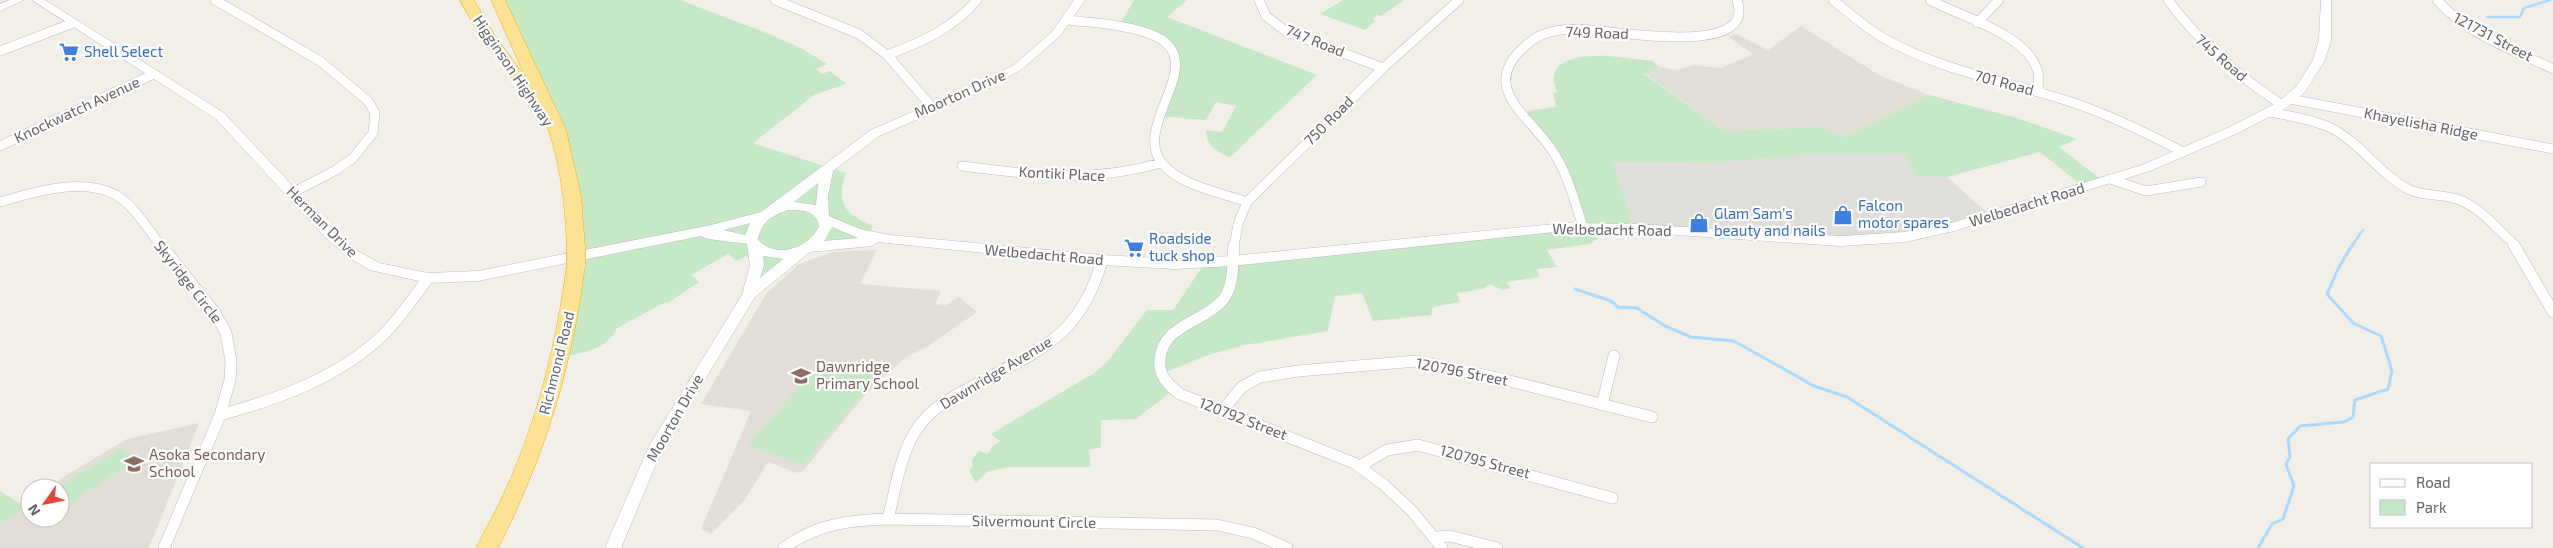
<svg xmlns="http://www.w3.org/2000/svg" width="2553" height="548" font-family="'Exo 2',sans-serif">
<rect width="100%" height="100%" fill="#f1efe8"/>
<!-- industrial -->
<path fill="#e0deda" d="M1904,153L1915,175L1947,177L1991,216L1894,239L1633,229L1612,162L1713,163L1806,155Z"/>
<!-- education -->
<path fill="#e1ded6" d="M1801,26L1879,75L1929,95L1844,137L1818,127L1724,131L1644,73L1658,67L1679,70L1692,65L1721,68L1753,54L1729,37L1733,35L1736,34L1768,50Z
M877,250L861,282L862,284L941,291L935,304L946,305L959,297L977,312L927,347L906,357L864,396L803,471L797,473L768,462L744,501L711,534L701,529L751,411L701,404L766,294L799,264L832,252Z
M199,423L149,548H0V515L30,497V518H60V488H45L127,439Z"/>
<!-- green -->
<path fill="#c5e8c5" d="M499,0H680L769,34L801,48L827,64L816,69L822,74L830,71L846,84L814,95L753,143L846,173C835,203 845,214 873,226L867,241L810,247L749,296L756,265L746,256L736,261L728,254L691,275L699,282L668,303L666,302L617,328C609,348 582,354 563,356L566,340L569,167Z
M1134,0H1187L1167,17L1317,75L1230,157C1219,153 1205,145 1206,130L1222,132L1236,106L1216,102L1206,120L1159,116L1175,71L1168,42L1118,27Z
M1343,0H1404L1381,16L1377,15L1373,20L1375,21L1365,30L1320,14Z
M1609,56L1653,61L1658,67L1644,74L1724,131L1818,127L1844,137L1929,95L2017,118L2077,139L2059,147L2104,182L2085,188L2040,152L1947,177L1915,176L1904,154L1806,155L1713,163L1613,162L1633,229L1615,228L1589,244L1547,250L1557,267L1537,269L1540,277L1506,282L1511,288L1502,290L1491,284L1482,289L1457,293L1460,302L1433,307L1431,315L1373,321L1362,293L1335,296L1328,331L1245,345L1208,355L1161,374L1173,390L1136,419L1101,420V447L1089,450L1091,467H1008L987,472L976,483L969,470L973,466L972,460L979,451L988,454L992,447L1000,441L991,434L1096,372L1107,362L1147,310H1173L1205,263L1582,227L1566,175L1521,112L1556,107L1553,93L1557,92C1541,57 1586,55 1609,56Z
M824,359L877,377L803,465L748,445Z
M121,448L134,461L72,502L60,491V488H57Z
M0,491L27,508L0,523Z"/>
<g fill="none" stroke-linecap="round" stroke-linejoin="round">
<!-- stream-far1 -->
<path stroke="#aadaff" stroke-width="2.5" d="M2487,17H2520L2524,8L2550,0
M2351,247L2363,230"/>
<!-- stream -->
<path stroke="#aadaff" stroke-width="3" d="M1575,289L1611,301L1618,307L1637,308L1665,326L1691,337L1734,341L1814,386L1847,397L2083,548
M2258,548L2272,524L2283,519L2294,486L2286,464L2290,457L2288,439L2300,426L2344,422L2353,417L2355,400L2388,389L2392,371L2381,336L2353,323L2327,294L2338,269L2352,245"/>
<defs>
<path id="street-far1" d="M215,0L320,61L368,101L375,113L373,133L353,158L336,170L292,193
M775,0L859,34L887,55L932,107
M1259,0L1266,16L1287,32L1383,68
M1833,0C1850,14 1866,28 1885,39C1940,70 2005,81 2065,100C2106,113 2145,132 2183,152
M1930,0C1961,17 2028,34 2038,72C2039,78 2038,86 2038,92
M2168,0C2200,43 2237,75 2282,105
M2437,0C2468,35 2512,49 2553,69
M1067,20C1094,23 1124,24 1150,34C1215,58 1132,122 1161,162C1179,186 1220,192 1247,202
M1977,23L1999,0
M0,51L73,23
M887,55C922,42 952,29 977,0
M2290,99L2553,149
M2270,112C2290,116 2311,119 2329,127C2360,142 2378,173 2408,189C2421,196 2438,194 2453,198C2476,203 2494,226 2511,241L2514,247
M0,146L154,74
M962,166C1032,175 1092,183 1161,163
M2110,179L2146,191L2201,182
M0,202C34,192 82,177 116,195C135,206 148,230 162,247
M1583,227C1575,202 1568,175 1554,153C1529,114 1474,86 1530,42C1542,32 1560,29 1576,29C1601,28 1759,61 1737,0
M1234,247L1238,224L1247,202L1383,68L1459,0"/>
<path id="street" d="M161,245L215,313L226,333L231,361L230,380L220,415L164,548
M1234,245C1232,264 1235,286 1222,301C1202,323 1163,325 1160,359C1158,375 1168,385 1180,394L1354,463L1383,484L1412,511L1442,548
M2514,245L2553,312
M1602,405L1614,356
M1222,411L1242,387L1260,377L1298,371L1417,361L1506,380L1652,417
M220,415C278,399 338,378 383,335C400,318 414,297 428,278
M1360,466L1387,450L1418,445L1612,498
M888,519C896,488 900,452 919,426C932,408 952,397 971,387C1036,352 1081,338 1102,260
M1437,537L1450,536L1497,548
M784,548C816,524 850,520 888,519L1217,525L1253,533L1287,548"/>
<path id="secondary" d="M10,0H24L0,11V4Z
M32,0H45L224,113L335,231L356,250L379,263L428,273L478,271L711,225L761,212L871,130L981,82L1014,65L1052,32L1074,0H1085L1060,36L1022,69L989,88L879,136L833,171L828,196L829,216L860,229L890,235L1102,255L1175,259L1232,256L1565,223L1633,224L1841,236L1905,232L1948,224L2142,165L2230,127L2278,102L2296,87L2313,60L2319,40L2321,0H2331V40L2325,60L2305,92L2286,108L2238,133L2150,171L1954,231L1905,242L1841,246L1633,232L1565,231L1232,266L1175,269L1102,265L878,242L872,246L810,252L755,297L661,452L621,548H605L649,446L742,295L750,265L747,244C737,242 705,240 701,236L478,281L428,283L370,270L346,256L325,237L216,119ZM818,183L816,205L794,202ZM788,210C802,210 816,210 819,226C808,249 777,259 758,240C761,222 771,216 788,210ZM750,223L745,235L723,230ZM832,227L858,238L824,241ZM763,256L783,259L760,278L764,265Z"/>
<path id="highway" d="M460,0H474L495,36L526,78L491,0H505L566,130L581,196L585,249L582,253H570L567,249C565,200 560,152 539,106L532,105L481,37Z
M576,258L582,260L585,264C573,365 544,458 498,548H476C488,525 500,503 510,480C540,411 557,339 567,264L570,260Z"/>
</defs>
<!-- street-far1 casing -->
<use href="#street-far1" stroke="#b5b8bc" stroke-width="10"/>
<!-- street casing -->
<use href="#street" stroke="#b5b8bc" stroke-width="12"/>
<!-- secondary casing -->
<use href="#secondary" stroke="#b6babf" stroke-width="1"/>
<!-- highway casing -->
<use href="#highway" stroke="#f9ab00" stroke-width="1"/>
<!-- street-far1 -->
<use href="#street-far1" stroke="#fff" stroke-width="9"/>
<!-- street -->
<use href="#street" stroke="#fff" stroke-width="11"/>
<!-- secondary -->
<use href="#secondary" fill="#fff" fill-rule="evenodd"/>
<!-- highway -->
<use href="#highway" fill="#fde293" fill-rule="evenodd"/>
<defs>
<path id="highway-bridge" d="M576,249V264"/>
</defs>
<!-- highway-bridge casing -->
<use href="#highway-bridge" stroke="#f9ab00" stroke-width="20" stroke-linecap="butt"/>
<!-- highway-bridge -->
<use href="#highway-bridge" stroke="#fde293" stroke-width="19"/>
</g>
<!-- icons -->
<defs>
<symbol id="supermarket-bare" viewBox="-9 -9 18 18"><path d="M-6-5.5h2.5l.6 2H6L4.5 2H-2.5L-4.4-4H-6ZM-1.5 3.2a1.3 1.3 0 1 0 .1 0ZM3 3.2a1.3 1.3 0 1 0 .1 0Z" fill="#3f7fe0" stroke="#fff" stroke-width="2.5" paint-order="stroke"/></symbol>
<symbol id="shop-bare" viewBox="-9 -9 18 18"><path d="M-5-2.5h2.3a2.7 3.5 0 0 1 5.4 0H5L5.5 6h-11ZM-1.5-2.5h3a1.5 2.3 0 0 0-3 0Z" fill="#3f7fe0" stroke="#fff" stroke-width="2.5" paint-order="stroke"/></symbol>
<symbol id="school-bare" viewBox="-9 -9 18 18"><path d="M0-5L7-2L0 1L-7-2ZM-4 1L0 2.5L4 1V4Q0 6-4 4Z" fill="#8d6e63" stroke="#fff" stroke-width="2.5" paint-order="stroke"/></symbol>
</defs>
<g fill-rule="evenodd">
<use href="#supermarket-bare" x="55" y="38" width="28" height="28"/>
<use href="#shop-bare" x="1829" y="201" width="28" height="28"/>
<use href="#shop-bare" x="1685" y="209" width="28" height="28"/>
<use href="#supermarket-bare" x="1120" y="234" width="28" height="28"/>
<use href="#school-bare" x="787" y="362" width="28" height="28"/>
<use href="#school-bare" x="120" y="450" width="28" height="28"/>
</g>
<g text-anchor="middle" stroke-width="4.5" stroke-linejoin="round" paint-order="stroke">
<!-- street labels -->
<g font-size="15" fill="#5f6368" stroke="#fff">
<text transform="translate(1597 33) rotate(2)" y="5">749 Road</text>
<text transform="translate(2493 37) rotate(28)" y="5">121731 Street</text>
<text transform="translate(1315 41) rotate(22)" y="5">747 Road</text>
<text transform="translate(2221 58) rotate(41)" y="5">745 Road</text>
<text transform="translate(513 71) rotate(56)" y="5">Higginson Highway</text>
<text transform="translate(2004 83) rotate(15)" y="5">701 Road</text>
<text transform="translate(960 94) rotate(-24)" y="5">Moorton Drive</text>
<text transform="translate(77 110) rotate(-25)" y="5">Knockwatch Avenue</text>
<text transform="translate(1329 121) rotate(-45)" y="5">750 Road</text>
<text transform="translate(2421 124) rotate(11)" y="5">Khayelisha Ridge</text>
<text transform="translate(1062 174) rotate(3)" y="5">Kontiki Place</text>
<text transform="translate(2027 205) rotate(-17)" y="5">Welbedacht Road</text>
<text transform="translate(322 222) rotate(45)" y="5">Herman Drive</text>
<text transform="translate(1612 230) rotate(1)" y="5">Welbedacht Road</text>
<text transform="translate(1044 255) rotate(5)" y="5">Welbedacht Road</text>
<text transform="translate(188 282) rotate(52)" y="5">Skyridge Circle</text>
<text transform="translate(557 363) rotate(-76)" y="5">Richmond Road</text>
<text transform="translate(1462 372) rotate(11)" y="5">120796 Street</text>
<text transform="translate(996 373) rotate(-31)" y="5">Dawnridge Avenue</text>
<text transform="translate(675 418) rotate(-60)" y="5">Moorton Drive</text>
<text transform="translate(1243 419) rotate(21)" y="5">120792 Street</text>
<text transform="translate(1485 462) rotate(15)" y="5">120795 Street</text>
<text transform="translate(1034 522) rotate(1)" y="5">Silvermount Circle</text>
</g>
<!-- shop labels -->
<g font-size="15" fill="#366cbe" stroke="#fff" text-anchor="start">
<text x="84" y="57">Shell Select</text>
<text x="1858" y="211">Falcon<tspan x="1858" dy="17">motor spares</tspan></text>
<text x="1714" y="219">Glam Sam's<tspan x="1714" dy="17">beauty and nails</tspan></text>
<text x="1149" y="244">Roadside<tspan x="1149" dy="17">tuck shop</tspan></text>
</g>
<!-- education labels -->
<g font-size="15" fill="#785e54" stroke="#fff" text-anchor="start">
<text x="816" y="372">Dawnridge<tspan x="816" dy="17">Primary School</tspan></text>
<text x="149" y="460">Asoka Secondary<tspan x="149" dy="17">School</tspan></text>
</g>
</g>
<!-- legend -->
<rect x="2370" y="463" width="162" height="65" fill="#ffffff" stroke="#bfc1c3"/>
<rect x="2380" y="479" width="25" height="8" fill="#ffffff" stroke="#bfc1c3"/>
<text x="2416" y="488" font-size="15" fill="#5f6368">Road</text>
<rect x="2380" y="500" width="25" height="15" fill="#c5e8c5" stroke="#bfc1c3"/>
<text x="2416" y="513" font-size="15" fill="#5f6368">Park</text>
<!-- north arrow -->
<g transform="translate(45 503) rotate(237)"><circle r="24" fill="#ffffff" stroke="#bfc1c3"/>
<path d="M0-4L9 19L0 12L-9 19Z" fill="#ea4335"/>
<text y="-8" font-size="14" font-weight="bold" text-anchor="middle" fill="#5f6368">N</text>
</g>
</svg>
